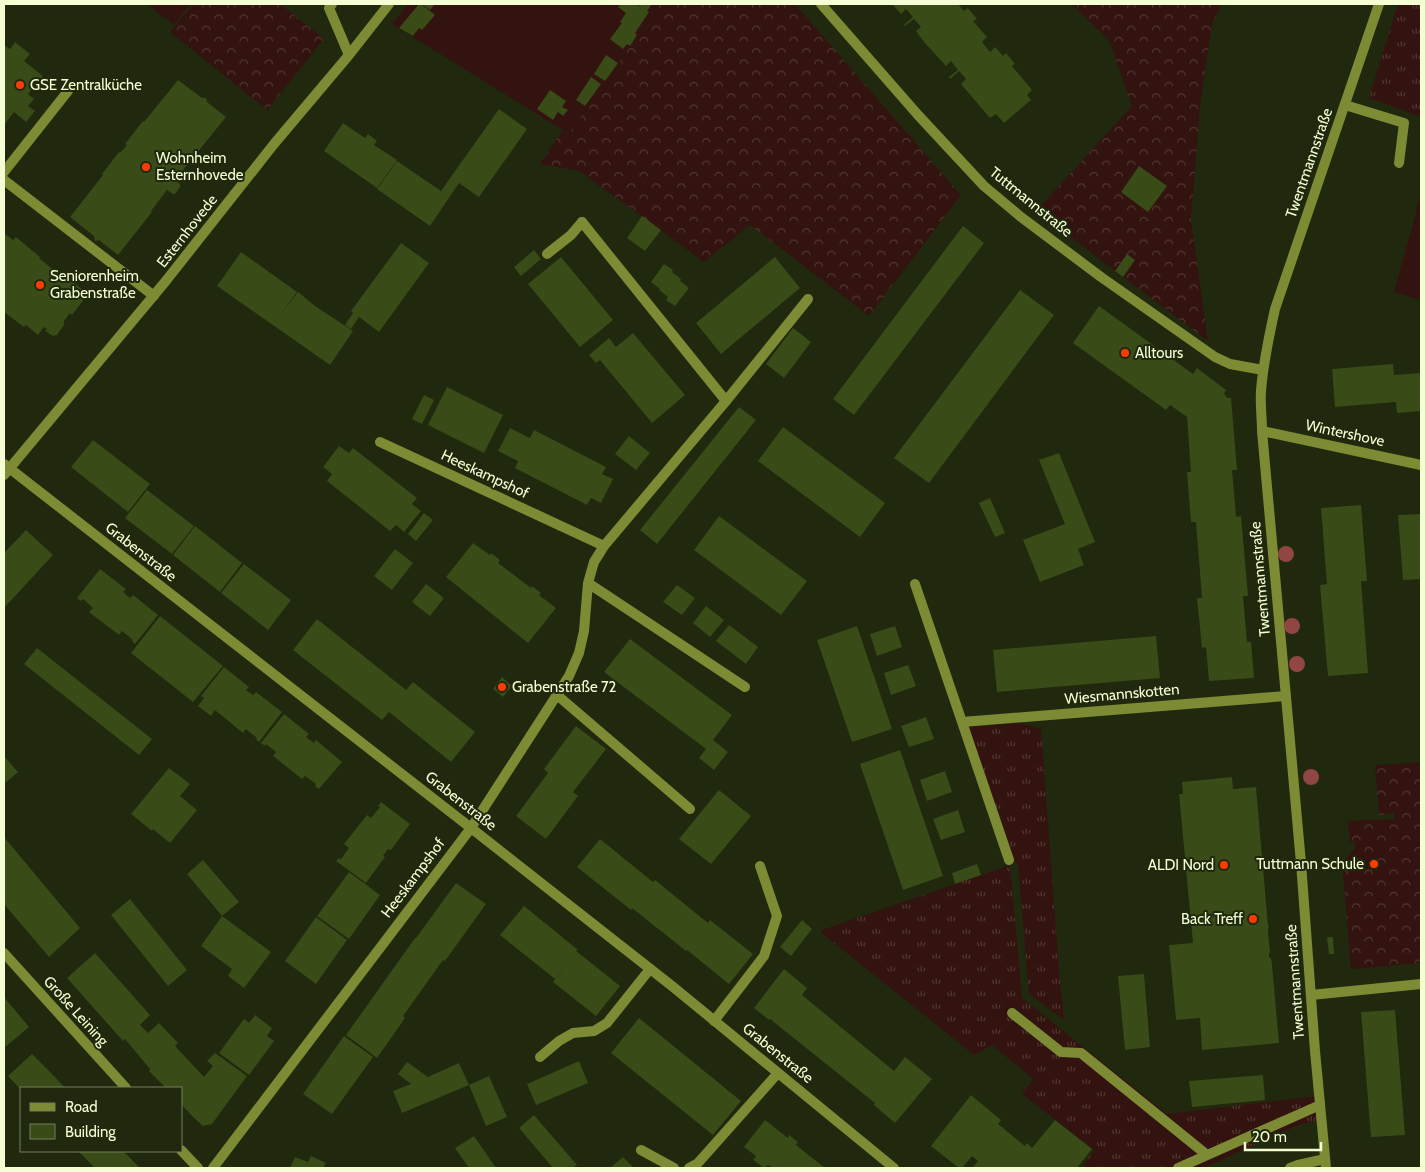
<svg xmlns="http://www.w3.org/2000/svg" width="1425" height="1172" font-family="Cabin,sans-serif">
<defs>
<pattern id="grass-tufts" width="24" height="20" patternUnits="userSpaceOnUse" patternTransform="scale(1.25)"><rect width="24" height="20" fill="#331310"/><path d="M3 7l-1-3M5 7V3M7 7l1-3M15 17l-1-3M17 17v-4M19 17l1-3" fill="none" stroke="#513632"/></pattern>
<pattern id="forest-crowns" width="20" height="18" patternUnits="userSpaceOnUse" patternTransform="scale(1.25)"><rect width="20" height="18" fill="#331310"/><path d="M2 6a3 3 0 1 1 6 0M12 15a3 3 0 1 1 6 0" fill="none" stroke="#513632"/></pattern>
</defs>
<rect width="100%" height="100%" fill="#20280d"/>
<!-- grass -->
<path fill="url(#grass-tufts)" d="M1398,4H1421V117L1369,98Z
M1021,723L1041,729L1060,983L1064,1020L1029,994L1018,865L1016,864L968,727Z
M1010,865L1022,998L1167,1114L1316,1096L1318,1120L1296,1126L1204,1168H1086L1084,1164L1094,1150L1022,1094L1033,1079L992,1045L974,1055L819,931Z"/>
<!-- forest -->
<path fill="url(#forest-crowns)" d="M193,4H280L324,39L267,110L170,32Z
M659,4H795L961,195L869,316L750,225L704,262L579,171L540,164L562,131L569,134Z
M1071,4H1222L1212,24L1200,106L1191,220L1208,341L1036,211L1132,106L1109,40Z
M1420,762L1421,781V963L1351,969L1342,862L1355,849V842H1350L1348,821L1394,819V813L1379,815L1375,765Z"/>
<!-- garden -->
<path fill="#331310" d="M147,4H190L174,25Z
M408,4H659L569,134L392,24Z
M1421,195V300L1394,292Z"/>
<!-- building -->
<path fill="#394b17" d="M419,4H421L435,15L422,30L419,28L413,36L399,28Z
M422,4H435L430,10Z
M621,4H636L640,6L642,4H652L647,11L649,12L635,33L637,35L630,46L627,44L623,49L610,39L622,23L620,22L626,13L618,7Z
M892,4H958L964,11L968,8L977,19L973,21L987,37L982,42L990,52L995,47L1003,56L1006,53L1015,64L1012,66L1032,90L1027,95L1031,100L1004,123L996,114L990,118L961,84L966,79L959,71L950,79L949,77L958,70L951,61L946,66L924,42L916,31L921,27L914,19L905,26L904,25L913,17L906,9L901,14Z
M15,42L30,54L24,61L43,76L28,94L34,99L28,106L35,111L26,122L14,112L4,125V45L10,49Z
M606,55L618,63L605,81L594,74Z
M591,77L601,84L585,106L576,100Z
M178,80L202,98H206L207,102L226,117L175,180L180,184V187L175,194H173L167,190L151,211L152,212L118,255L99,240L95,241L94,236L70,217L103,175L102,174L119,152L120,153L127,145L125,144L143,121L144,122Z
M550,90L566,101L562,107L568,110L563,116L558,112L553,120L537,109Z
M499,109L527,129L479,197L459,183L430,226L377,189L397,161L441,191Z
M343,123L365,138L368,134L377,141L374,145L397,160L377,188L324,151Z
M1139,166L1167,186L1148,212L1121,192Z
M642,216L661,230L645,251L627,238Z
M963,226L984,243L854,415L833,399Z
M4,233L13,240L16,237L40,257L39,258L62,277L64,275L88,294L72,315L70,313L64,321V325L57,335L53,336L45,331L47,329L44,327L38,335L26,325L24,327L4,312Z
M401,243L429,263L379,332L359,317L351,329L345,325L353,313L351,311Z
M534,250L541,259L521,276L514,267Z
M241,252L297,292L279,317L298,292L315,306L353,331L330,365L217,286Z
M1127,254L1135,260L1123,277L1115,271Z
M561,257L613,320L580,347L528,284Z
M775,257L800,288L721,354L696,323Z
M664,264L673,270L672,272L681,279L680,281L689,288L675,306L666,300L668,297L659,290L660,289L651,282Z
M1020,290L1054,315L929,483L894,458Z
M1099,306L1193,374L1197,368L1226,390L1224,393L1227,398H1231L1237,470H1232L1234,493L1236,517L1241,516L1248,596H1243L1247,642H1251L1254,678L1209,681L1206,647L1202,648L1197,598H1202L1196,522H1191L1187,472H1191L1187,417L1170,405L1166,410L1073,343Z
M793,328L811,342L784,378L766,364Z
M633,333L685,395L652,423L600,360L596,363L589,355L609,338L616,347Z
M1393,364L1394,375L1421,373V411L1397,413L1396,402L1335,407L1332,369Z
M447,387L503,415L484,453L428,425Z
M424,395L434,400L422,424L412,419Z
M739,407L756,420L657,544L640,530Z
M783,427L885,503L860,537L758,461Z
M510,428L530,438L534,430L606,467L602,474L613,479L601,503L591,498L587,505L515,468L518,461L498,451Z
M629,436L650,453L636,470L615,454Z
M93,440L150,484L128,512L71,467Z
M339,446L349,453L353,448L417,498L412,504L421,511L404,532L396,525L390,531L327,481L332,474L323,467Z
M1059,453L1095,542L1078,549L1084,565L1040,582L1023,540L1065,524L1039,460Z
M147,490L194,526L172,554L125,518Z
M990,498L1005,533L995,537L979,503Z
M1361,505L1367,581H1361L1368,673L1328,676L1320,585L1327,584L1321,508Z
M424,513L433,520L416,541L408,534Z
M1421,514V579L1403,580L1398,515Z
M719,516L807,581L781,615L694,550Z
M195,526L242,563L220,592L173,555Z
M26,530L53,555L4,608V553Z
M473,543L490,555L491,553L500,560L498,563L531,588L532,586L541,593L539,595L556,608L528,643L446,577Z
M395,549L413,563L392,590L374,576Z
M244,564L291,600L268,630L221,593Z
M100,569L126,589L123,592L130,598L133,595L158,615L135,644L132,641L133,640L122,631L119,635L89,612L93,608L83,599L81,601L77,598Z
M426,584L444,598L430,616L412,602Z
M677,585L695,598L682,615L663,602Z
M706,606L724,620L710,637L693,623Z
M160,616L223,666L193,702L131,653Z
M317,619L406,690L413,682L475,732L451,762L389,712L382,720L293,650Z
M729,625L758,647L746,664L716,641Z
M857,626L892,729L852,742L817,640Z
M895,626L902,647L877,656L870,634Z
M1156,636L1160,678L997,692L993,650Z
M630,639L732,715L713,740L728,752L714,770L699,758L706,749L604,672Z
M37,648L152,739L139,755L24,664Z
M908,665L916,686L891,695L884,673Z
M224,667L249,687L246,690L253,695L256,692L282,712L259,742L256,739L257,738L246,729L243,733L215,710L211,716L198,706L204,698L201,696Z
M502,677L512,686L503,697L493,689Z
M284,714L309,734L306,737L314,743L316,740L342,762L319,789L315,786L316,784L305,776L302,779L273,756L276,752L266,744L265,746L261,743Z
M926,717L934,739L909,747L901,726Z
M576,726L606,749L573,792L578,796L546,839L516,816L548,773L544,769Z
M900,750L943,876L903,890L860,764Z
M4,756L18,772L4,784Z
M169,768L190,784L180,796L197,810L170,843L153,829L152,831L131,814Z
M945,771L952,792L927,801L920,780Z
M1232,777L1233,789L1256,787L1268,926L1269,925L1268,930L1270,953H1269V958H1271L1272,965L1279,1043L1202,1050L1200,1018L1176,1020L1169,945L1193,943L1179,794H1183L1182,782Z
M719,790L751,816L711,864L679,839Z
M381,802L410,824L391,850L388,849L383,856L385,857L366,883L336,861L339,858L341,859L349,848L344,844L367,815L371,818L380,807L378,806Z
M958,810L965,832L941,840L933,819Z
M4,837L80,928L49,957L4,904Z
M600,839L653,882L655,880L708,923L710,920L753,954L729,984L687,950L686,951L632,908L631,910L577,867Z
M203,860L239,902L222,916L187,874Z
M977,864L981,875L955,884L952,873Z
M349,872L380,895L349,939L317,916Z
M456,883L486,904L445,961L443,960L403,1016L405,1018L377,1058L346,1035L415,938H416Z
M130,899L187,970L168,986L111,915Z
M524,906L578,950L576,951L620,986L596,1016L553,982L570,960L555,979L500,935Z
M222,916L271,952L244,988L228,976L232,969L201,946Z
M316,917L347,940L316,984L285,961Z
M802,920L812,929L791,956L780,947Z
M1327,937H1333L1334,954H1329Z
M95,953L150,1015L140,1025L148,1033L159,1023L178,1043L175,1046L204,1077L213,1066L207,1061L215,1053L247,1076L212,1124L203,1126L193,1117L181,1104V1088H166L149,1071L150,1069L125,1039L123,1041L67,978Z
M784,969L807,988L802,995L894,1071L905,1057L932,1079L895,1123L874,1105L875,1103L770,1019L769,1020L754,1008Z
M1144,974L1150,1047L1125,1050L1118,976Z
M4,997L29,1027L4,1048Z
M1395,1010L1405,1135L1371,1137L1361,1012Z
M255,1015L272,1028L267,1036L274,1041L249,1075L219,1053L244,1019L249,1023Z
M639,1018L741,1101L713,1135L611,1053Z
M344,1036L373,1057L332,1114L303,1094Z
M32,1054L53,1075L65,1088H21V1090L8,1076Z
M579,1061L588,1083L536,1105L527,1084Z
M407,1062L428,1077L459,1063L469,1085L489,1076L507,1117L486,1126L469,1085L402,1113L393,1091L411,1084L398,1074Z
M1263,1075L1265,1100L1192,1107L1189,1081Z
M971,1095L1001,1120L998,1124L1025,1146L1027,1143L1032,1148L1055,1120L1092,1149L1077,1168H975L973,1167L978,1161L972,1156L962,1168H959L931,1146Z
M534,1115L577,1165L572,1168H553L519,1128Z
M765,1120L788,1138L789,1135L798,1142L796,1145L825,1168H772L768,1165L765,1168H764L753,1160L756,1156L744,1147Z
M474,1136L496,1168H469L455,1148Z
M78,1151H123L140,1168H95Z
M311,1156L326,1163L323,1168H290L295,1157L308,1162Z
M623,1157L634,1168H610Z"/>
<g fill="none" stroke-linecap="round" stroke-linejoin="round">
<!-- service -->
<path stroke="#7c8b34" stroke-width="10" d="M1345,105L1404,123L1399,163
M4,172L68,91
M4,180L154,296
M547,254L571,235L582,222
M726,401L808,299
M557,695L690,809
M1311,995L1421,984
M1012,1013L1061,1052L1081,1053L1207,1155
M714,1021L764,956L777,916L760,866
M540,1057L559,1041L573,1033L594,1031L607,1023L650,969
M641,1150L674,1168
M689,1168L698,1163L778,1073
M1178,1168L1320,1105
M1290,1168L1298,1165L1325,1159"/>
<!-- minor -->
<path stroke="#7c8b34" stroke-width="10" d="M332,4L329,8L349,55
M821,4L918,115L984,186L1021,217L1101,277L1215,357L1230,364L1263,370
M1262,431L1421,465
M380,442L604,546
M4,464L471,828L672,986L894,1168
M4,475L165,282L274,144L349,55L389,4
M588,583L745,687
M915,584L962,722L1286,696
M962,722L1009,860
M4,953L126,1088
M181,1150L198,1168
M213,1168L471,828L569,676L579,653L584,631L588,583L594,562L604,546L726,401L582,222"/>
<!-- tertiary -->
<path stroke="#7c8b34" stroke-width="10" d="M1326,1168L1315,1051L1301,863L1262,431C1262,418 1260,404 1261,391C1263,363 1269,336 1275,309L1379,4"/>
</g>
<!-- trees -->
<g fill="#904642">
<circle cx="1286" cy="554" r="8"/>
<circle cx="1292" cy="626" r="8"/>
<circle cx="1297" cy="664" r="8"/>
<circle cx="1311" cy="777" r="8"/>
</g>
<!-- markers -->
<g fill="#ff3c00" stroke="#20280d" stroke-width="2">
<circle cx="20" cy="85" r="5"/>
<circle cx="146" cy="167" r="5"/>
<circle cx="40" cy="285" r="5"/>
<circle cx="1125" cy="353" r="5"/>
<circle cx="502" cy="687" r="5"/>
<circle cx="1374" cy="864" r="5"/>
<circle cx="1224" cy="865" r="5"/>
<circle cx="1253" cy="919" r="5"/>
</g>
<g text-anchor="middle" stroke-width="4" stroke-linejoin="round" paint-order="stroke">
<!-- poi labels -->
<g font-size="15" fill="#f4ffd4" stroke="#20280d" text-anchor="start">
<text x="30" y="90">GSE Zentralküche</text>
<text x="156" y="163">Wohnheim<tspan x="156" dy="17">Esternhovede</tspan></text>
<text x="50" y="281">Seniorenheim<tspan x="50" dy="17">Grabenstraße</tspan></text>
<text x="1135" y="358">Alltours</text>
<text x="512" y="692">Grabenstraße 72</text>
<text x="1364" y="869" text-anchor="end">Tuttmann Schule</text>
<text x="1214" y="870" text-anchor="end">ALDI Nord</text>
<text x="1243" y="924" text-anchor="end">Back Treff</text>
</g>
<!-- street labels -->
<g font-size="15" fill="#f4ffd4" stroke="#20280d">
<text transform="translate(1309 163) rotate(-71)" y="5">Twentmannstraße</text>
<text transform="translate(1031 202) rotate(39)" y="5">Tuttmannstraße</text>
<text transform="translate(187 231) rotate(-52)" y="5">Esternhovede</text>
<text transform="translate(1345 433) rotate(12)" y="5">Wintershove</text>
<text transform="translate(485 474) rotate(25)" y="5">Heeskampshof</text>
<text transform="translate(141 552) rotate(38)" y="5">Grabenstraße</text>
<text transform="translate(1260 579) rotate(-95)" y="5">Twentmannstraße</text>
<text transform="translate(1122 694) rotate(-5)" y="5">Wiesmannskotten</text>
<text transform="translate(461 801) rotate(38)" y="5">Grabenstraße</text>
<text transform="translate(413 878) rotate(-53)" y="5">Heeskampshof</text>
<text transform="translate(1295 982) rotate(-94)" y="5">Twentmannstraße</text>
<text transform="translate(76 1011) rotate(48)" y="5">Große Leining</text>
<text transform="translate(778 1053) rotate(39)" y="5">Grabenstraße</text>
</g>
</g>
<!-- border -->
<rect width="1425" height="1172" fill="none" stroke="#f4ffd4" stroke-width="10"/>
<!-- legend -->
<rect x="20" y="1087" width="162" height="65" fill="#20280d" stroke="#757e5d"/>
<rect x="30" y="1103" width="25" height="8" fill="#7c8b34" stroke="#757e5d"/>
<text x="65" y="1112" font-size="15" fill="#f4ffd4">Road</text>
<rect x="30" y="1124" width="25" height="15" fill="#394b17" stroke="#757e5d"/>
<text x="65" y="1137" font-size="15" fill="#f4ffd4">Building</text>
<!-- scale -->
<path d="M1245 1142v8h76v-8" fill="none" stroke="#f4ffd4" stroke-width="2.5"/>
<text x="1252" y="1142" font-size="15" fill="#f4ffd4" stroke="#20280d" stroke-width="4" paint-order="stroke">20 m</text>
</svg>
